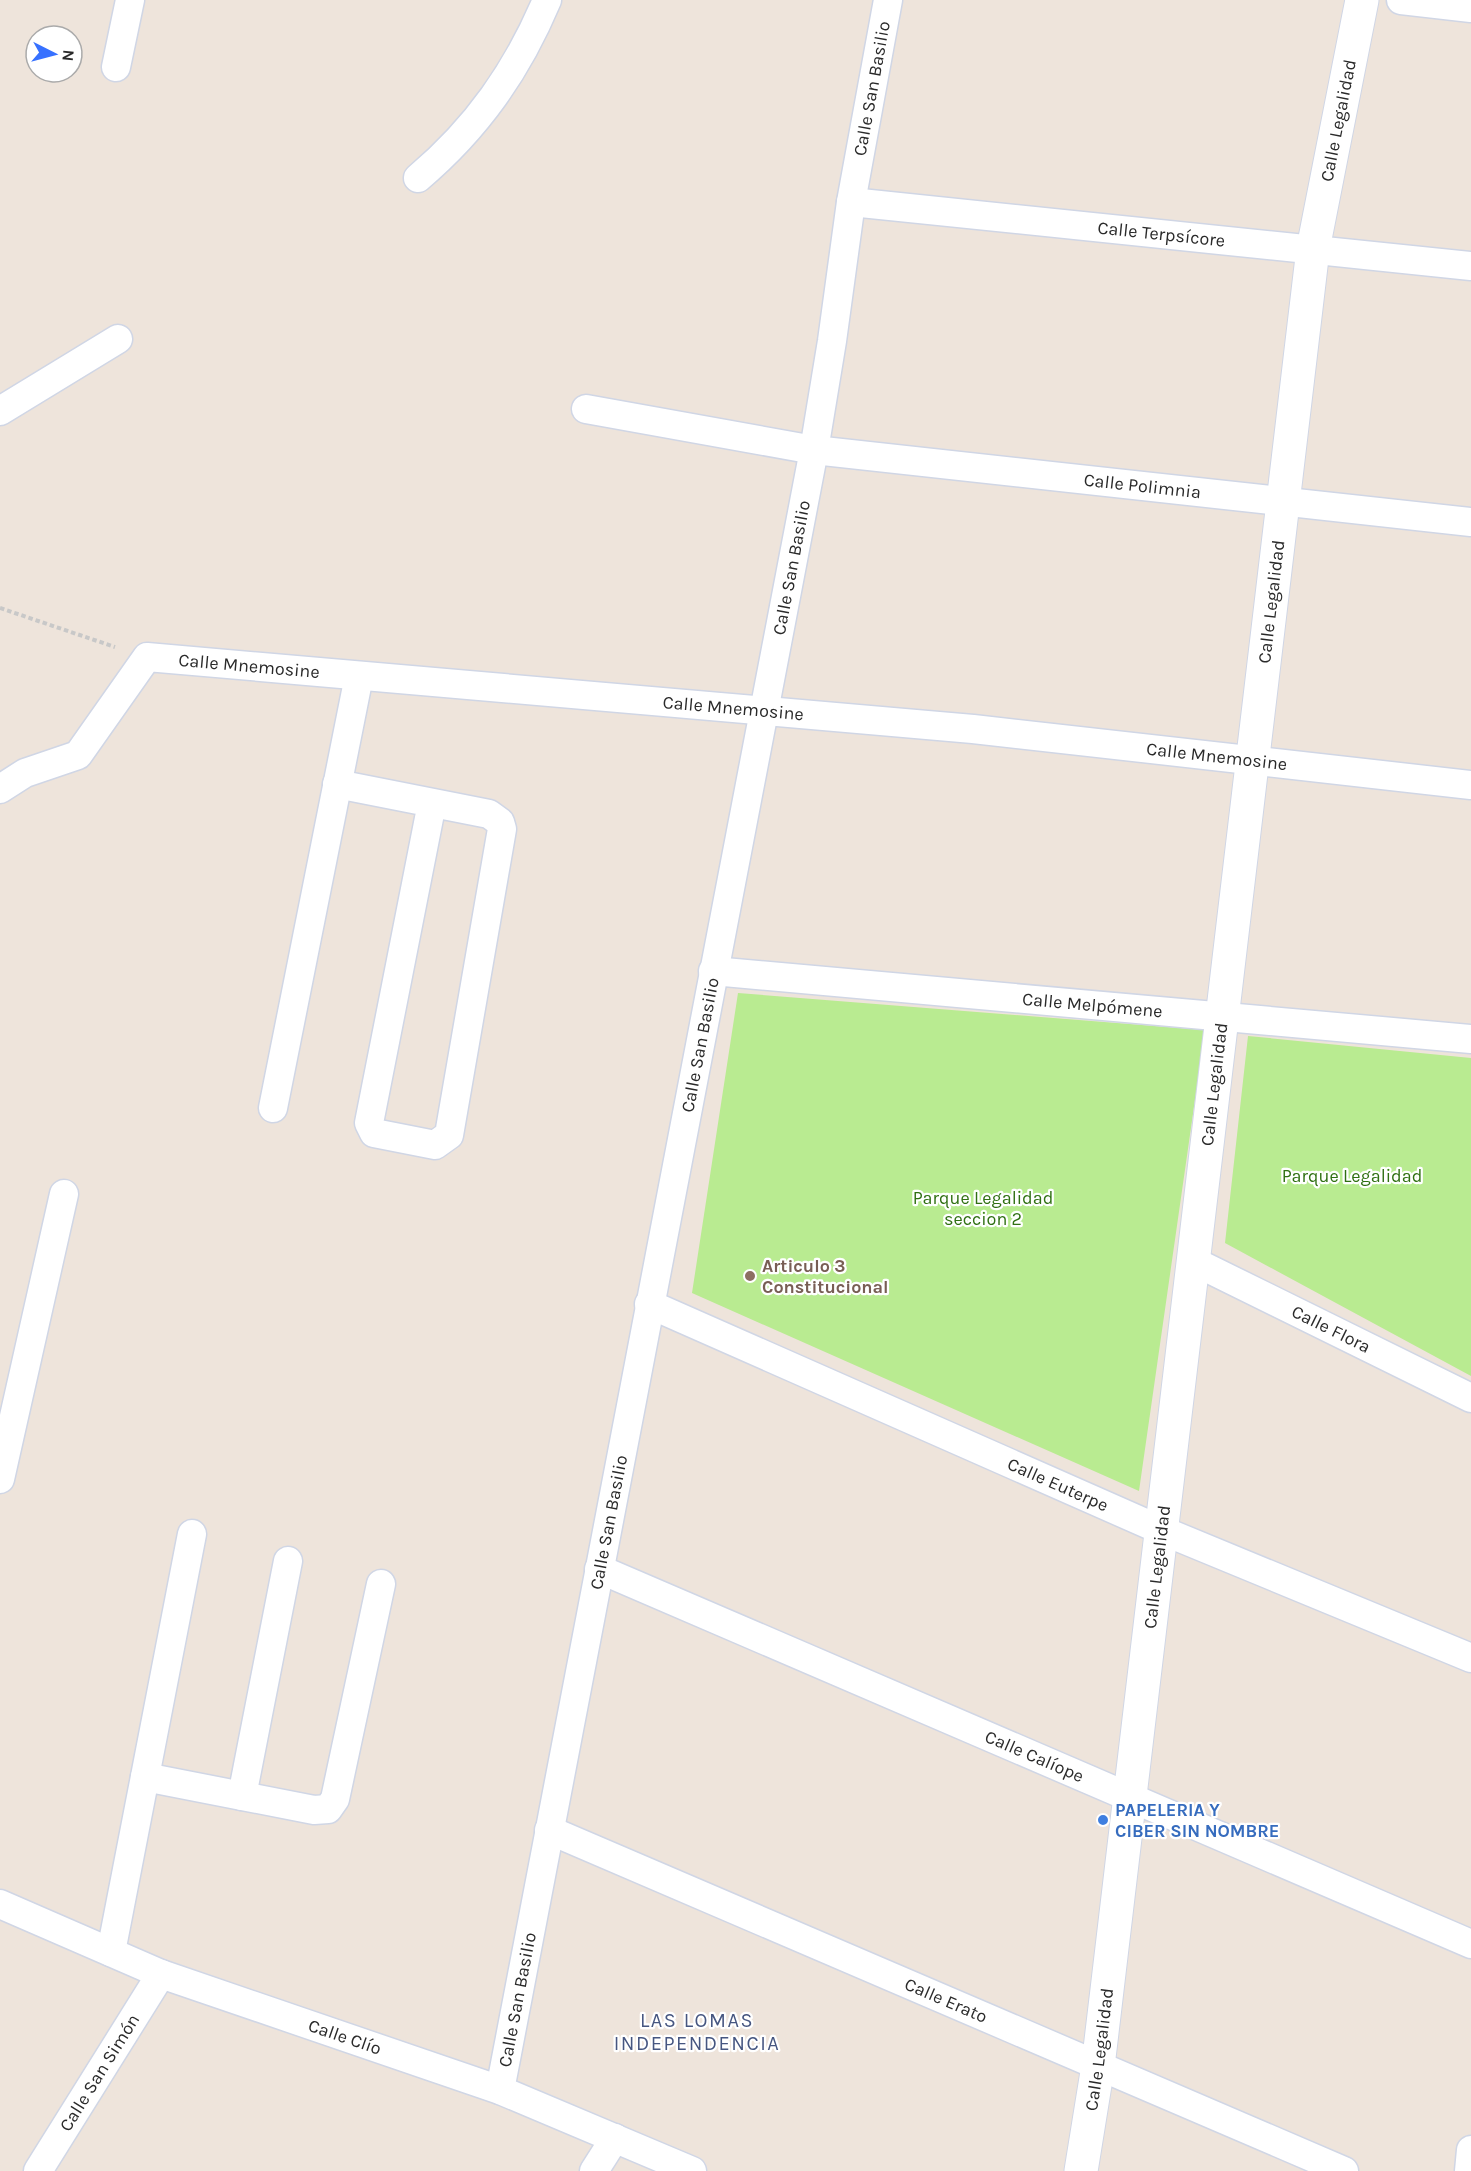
<svg xmlns="http://www.w3.org/2000/svg" width="1471" height="2171" font-family="Karla,sans-serif">
<rect width="100%" height="100%" fill="#eee4db"/>
<!-- green -->
<path fill="#b9eb91" d="M738,993L1205,1030L1139,1491L692,1293Z
M1248,1036L1471,1058V1376L1225,1243Z"/>
<g fill="none" stroke-linecap="round" stroke-linejoin="round">
<defs>
<g id="minor">
<path d="M1401,0L1471,8"/>
<path d="M116,67L130,0"/>
<path d="M418,178C477,128 517,71 547,0"/>
<path id="s1" d="M851,202L1471,266"/>
<path id="s2" d="M586,409L814,450L1471,522"/>
<path d="M0,411L118,339"/>
<path d="M337,784L489,814L500,822L502,829L449,1135L435,1145L374,1133L369,1123L432,803"/>
<path id="s3" d="M0,789L25,773L78,755L147,657L973,729L1471,785"/>
<path id="s4" d="M713,971L1471,1039"/>
<path d="M273,1108L359,676"/>
<path id="s5" d="M1193,1261L1471,1398"/>
<path id="s6" d="M649,1304L1161,1530L1471,1658"/>
<path d="M0,1479L64,1194"/>
<path id="s7" d="M599,1569L1471,1944"/>
<path d="M145,1777L314,1810L328,1809L335,1799L381,1584"/>
<path d="M242,1796L288,1561"/>
<path id="s8" d="M549,1830L1344,2171"/>
<path id="s9" d="M0,1904L161,1974L500,2090L692,2171"/>
<path d="M111,1952L192,1534"/>
<path id="s10" d="M500,2090L814,450L832,341L851,202L888,0"/>
<path id="s11" d="M38,2171L161,1974"/>
<path d="M594,2171L615,2138"/>
<path d="M1469,2171L1471,2150"/>
</g>
<g id="tertiary">
<path id="s12" d="M1081,2171L1098,2066L1313,249L1362,0"/>
</g>
</defs>
<!-- minor casing -->
<use href="#minor" stroke="#d0d6e5" stroke-width="31"/>
<!-- tertiary casing -->
<use href="#tertiary" stroke="#d0d6e5" stroke-width="35"/>
<!-- path -->
<path stroke="#c8c8c8" stroke-width="4" stroke-dasharray="4.5 3" stroke-linecap="butt" d="M0,608L115,647"/>
<!-- minor -->
<use href="#minor" stroke="#fff" stroke-width="28"/>
<!-- tertiary -->
<use href="#tertiary" stroke="#fff" stroke-width="33"/>
</g>
<!-- markers -->
<circle fill="#8d6e63" stroke="#fff" stroke-width="2" cx="750" cy="1276" r="6"/>
<circle fill="#3f7fe0" stroke="#fff" stroke-width="2" cx="1103" cy="1820" r="6"/>
<g text-anchor="middle" stroke-width="4.5" stroke-linejoin="round" paint-order="stroke">
<!-- street labels -->
<g font-size="18" fill="#2a2a2a" stroke="#fff">
<text dy="6" stroke="none"><textPath href="#s10" startOffset="2036">Calle San Basilio</textPath></text>
<text dy="6" stroke="none"><textPath href="#s12" startOffset="2067">Calle Legalidad</textPath></text>
<text dy="6" stroke="none"><textPath href="#s1" startOffset="312">Calle Terpsícore</textPath></text>
<text dy="6" stroke="none"><textPath href="#s2" startOffset="562">Calle Polimnia</textPath></text>
<text dy="6" stroke="none"><textPath href="#s10" startOffset="1550">Calle San Basilio</textPath></text>
<text dy="6" stroke="none"><textPath href="#s12" startOffset="1581">Calle Legalidad</textPath></text>
<text dy="6" stroke="none"><textPath href="#s3" startOffset="308">Calle Mnemosine</textPath></text>
<text dy="6" stroke="none"><textPath href="#s3" startOffset="794">Calle Mnemosine</textPath></text>
<text dy="6" stroke="none"><textPath href="#s3" startOffset="1280">Calle Mnemosine</textPath></text>
<text dy="6" stroke="none"><textPath href="#s4" startOffset="381">Calle Melpómene</textPath></text>
<text dy="6" stroke="none"><textPath href="#s10" startOffset="1064">Calle San Basilio</textPath></text>
<text dy="6" stroke="none"><textPath href="#s12" startOffset="1095">Calle Legalidad</textPath></text>
<text dy="6" stroke="none"><textPath href="#s5" startOffset="154">Calle Flora</textPath></text>
<text dy="6" stroke="none"><textPath href="#s6" startOffset="447">Calle Euterpe</textPath></text>
<text dy="6" stroke="none"><textPath href="#s10" startOffset="578">Calle San Basilio</textPath></text>
<text dy="6" stroke="none"><textPath href="#s12" startOffset="609">Calle Legalidad</textPath></text>
<text dy="6" stroke="none"><textPath href="#s7" startOffset="474">Calle Calíope</textPath></text>
<text dy="6" stroke="none"><textPath href="#s10" startOffset="92">Calle San Basilio</textPath></text>
<text dy="6" stroke="none"><textPath href="#s8" startOffset="432">Calle Erato</textPath></text>
<text dy="6" stroke="none"><textPath href="#s9" startOffset="370">Calle Clío</textPath></text>
<text dy="6" stroke="none"><textPath href="#s12" startOffset="123">Calle Legalidad</textPath></text>
<text dy="6" stroke="none"><textPath href="#s11" startOffset="116">Calle San Simón</textPath></text>
</g>
<!-- park labels -->
<g font-size="18" fill="#2f7012" stroke="#fff">
<text x="1352" y="1182">Parque Legalidad</text>
<text x="983" y="1204">Parque Legalidad<tspan x="983" dy="21">seccion 2</tspan></text>
</g>
<!-- education labels -->
<g font-size="18" font-weight="bold" fill="#785e54" stroke="#fff" text-anchor="start">
<text x="762" y="1272">Articulo 3<tspan x="762" dy="21">Constitucional</tspan></text>
</g>
<!-- shop labels -->
<g font-size="18" font-weight="bold" fill="#366cbe" stroke="#fff" text-anchor="start">
<text x="1115" y="1816">PAPELERIA Y<tspan x="1115" dy="21">CIBER SIN NOMBRE</tspan></text>
</g>
<!-- neighbourhood labels -->
<g font-size="20" letter-spacing="1.5" fill="#465680" stroke="#fff">
<text x="697" y="2027">LAS LOMAS<tspan x="697" dy="23">INDEPENDENCIA</tspan></text>
</g>
</g>
<!-- north arrow -->
<g transform="translate(54 54) rotate(96)"><circle r="28" fill="#ffffff" stroke="#aaaaaa" stroke-width="1.5"/>
<path d="M0-4.5L10 22L0 15L-10 22Z" fill="#3771ff"/>
<text y="-9" font-size="16" font-weight="bold" text-anchor="middle" fill="#2a2a2a">N</text>
</g>
</svg>
